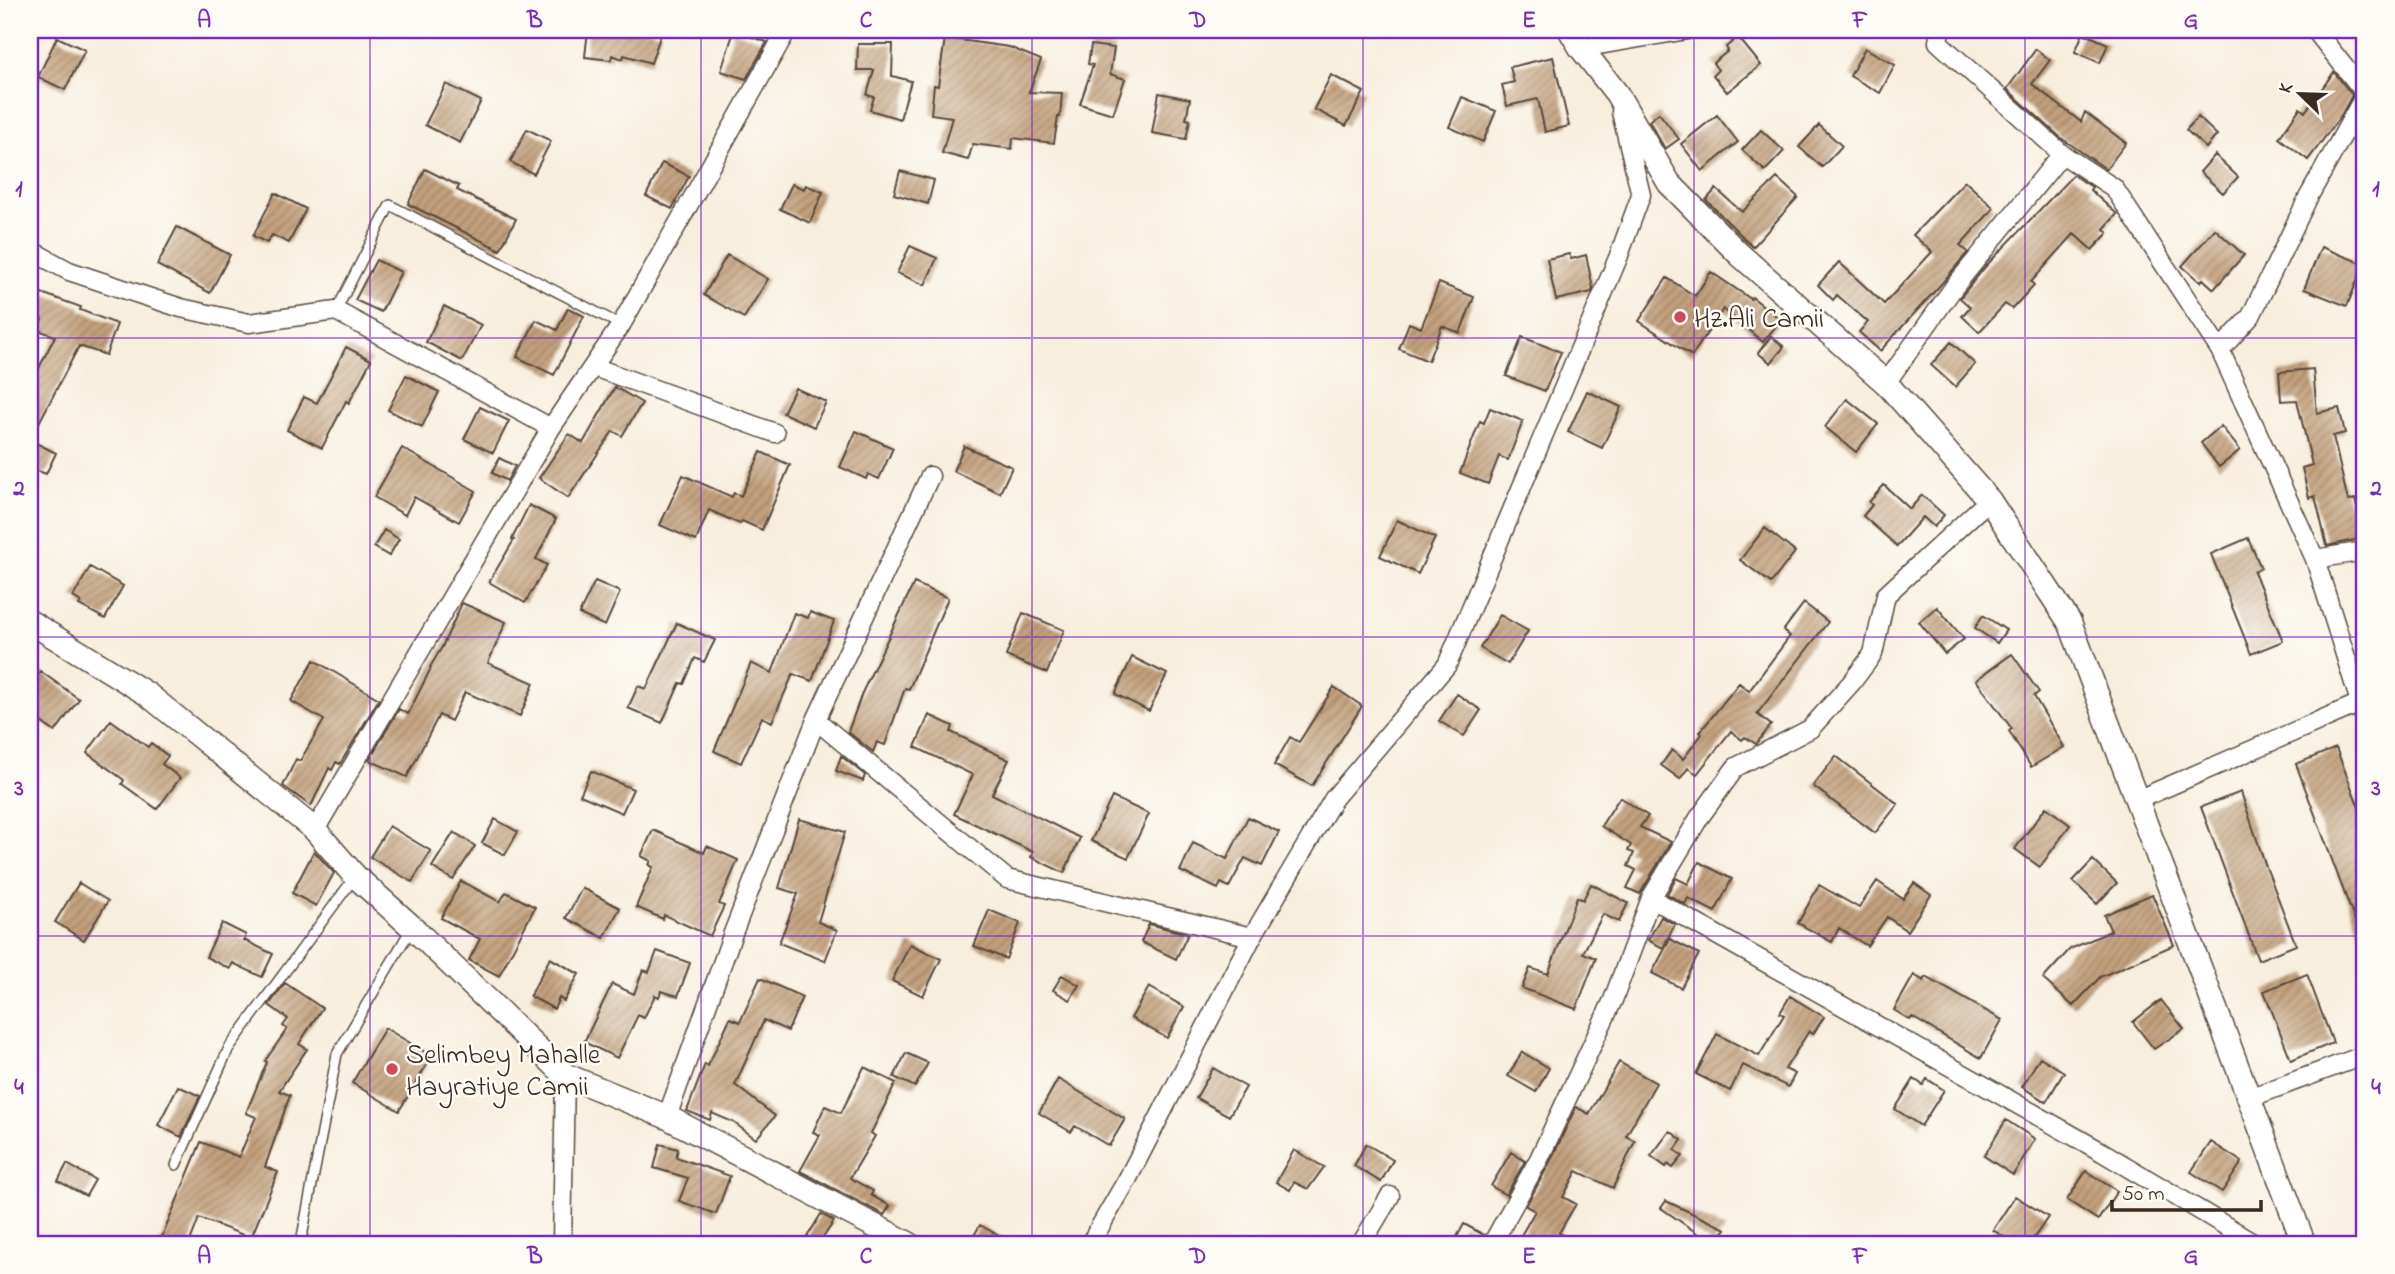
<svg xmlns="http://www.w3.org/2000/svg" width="2395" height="1274" font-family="'Indie Flower',sans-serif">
<defs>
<pattern id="building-hatch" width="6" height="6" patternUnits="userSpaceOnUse" patternTransform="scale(1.75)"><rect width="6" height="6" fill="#c2a07d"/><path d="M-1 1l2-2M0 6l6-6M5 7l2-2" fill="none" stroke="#9f8366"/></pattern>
</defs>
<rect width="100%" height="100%" fill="#fdfcf7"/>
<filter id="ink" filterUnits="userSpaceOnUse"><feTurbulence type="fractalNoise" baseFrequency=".0143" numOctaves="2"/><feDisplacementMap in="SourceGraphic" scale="14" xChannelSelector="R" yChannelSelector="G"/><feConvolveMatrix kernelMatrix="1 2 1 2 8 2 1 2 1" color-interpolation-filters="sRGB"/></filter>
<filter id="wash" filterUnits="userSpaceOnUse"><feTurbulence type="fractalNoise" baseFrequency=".00686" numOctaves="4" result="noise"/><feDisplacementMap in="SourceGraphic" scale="28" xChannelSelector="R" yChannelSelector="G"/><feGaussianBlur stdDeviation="1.57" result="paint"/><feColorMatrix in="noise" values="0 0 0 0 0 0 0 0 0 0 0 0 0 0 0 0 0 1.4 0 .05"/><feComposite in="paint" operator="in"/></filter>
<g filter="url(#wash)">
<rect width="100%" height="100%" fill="#f8eede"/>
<g id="blocks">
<!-- building -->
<path fill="url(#building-hatch)" d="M588,30L619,32L620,30H648L661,34L651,63L624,55L623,59L612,55L611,60L585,57Z
M734,31L767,42L746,79L721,71Z
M2083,33L2108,44L2100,63L2075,52Z
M57,37L85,50L65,90L38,77Z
M1738,37L1761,65L1727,92L1713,75L1718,70L1713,63L1728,51L1726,47Z
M945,38L1009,47L1041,60L1029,92L1062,93L1060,117H1058L1054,143L1013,138L1012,149L973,144L968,160L942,153L952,117L931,114L934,85L938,86Z
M858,44H893L892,76L911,81L900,119L870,110L874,97L867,95L874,70H857Z
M1091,45L1114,48L1110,74L1125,79L1113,114L1080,104L1093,65L1088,64Z
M1865,48L1895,65L1880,93L1850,76Z
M2036,49L2050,60L2032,84L2081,122L2085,112L2126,143L2106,169L2061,138L2007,89Z
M1553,57L1569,126L1545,132L1538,99L1507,106L1502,85L1514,82L1510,67Z
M2334,72L2352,95L2342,114L2308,160L2279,138L2300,108L2305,112Z
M1331,75L1364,92L1346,126L1314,109Z
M446,84L481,101L460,143L425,125Z
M1159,93L1190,99L1186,119L1190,120L1186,139L1152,133Z
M1462,97L1496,111L1483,142L1449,127Z
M1659,113L1679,139L1665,149L1649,121Z
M1717,115L1738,142L1702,171L1681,144Z
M2198,117L2217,135L2206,148L2186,130Z
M1819,125L1842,146L1822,167L1799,147Z
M527,129L551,141L534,174L510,162Z
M1761,130L1784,151L1765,171L1742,150Z
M2215,155L2238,177L2223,193L2200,172Z
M662,163L689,176L672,209L646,196Z
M425,169L459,186L457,190L516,219L500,250L408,204Z
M900,171L934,180L928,204L894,194Z
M2073,175L2092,187L2090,190L2117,214L2104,229L2108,233L2092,250L2074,234L2031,282L2034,285L2012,309L2005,304L1979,332L1962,316L1970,307L1960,298L1985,267Z
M1777,178L1798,197L1753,247L1706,200L1716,189L1742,212Z
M1965,181L1994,208L1960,245L1968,252L1943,282L1880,351L1859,332L1868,322L1837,295L1833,300L1818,285L1839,262L1884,304L1932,252L1913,235Z
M792,184L804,189L806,185L823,192L810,223L780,209Z
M275,193L306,209L289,243L272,235L267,243L253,236Z
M177,227L230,255L210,293L157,265Z
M2215,229L2244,255L2214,289L2203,279L2200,282L2182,266Z
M910,246L937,258L925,285L897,273Z
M2321,247L2364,264L2347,306L2304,289Z
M1569,254L1571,259L1586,255L1593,288L1592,292L1556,300L1547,259Z
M727,255L768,279L744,318L704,295Z
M376,260L401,272L381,312L355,300Z
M1711,272L1751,299L1752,297L1781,320L1763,342L1723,309L1692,356L1639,321L1667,278L1695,296Z
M1439,283L1474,297L1460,333L1442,326L1428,361L1399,349L1409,323L1421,328Z
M30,289L81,307L80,310L117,324L106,355L79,346L30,440L56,453L46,474L30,468V386L55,336L38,330L42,319L30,313Z
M444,306L481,325L462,361L426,342Z
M568,308L584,316L554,375L517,357L536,320L557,330Z
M1771,336L1784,347L1771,363L1758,353Z
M1522,337L1561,352L1545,391L1506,376Z
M1951,342L1975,364L1955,387L1931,365Z
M346,347L371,360L349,403L346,401L322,448L287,430L304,397L317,403Z
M2313,369L2317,413L2339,408L2345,433L2333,436L2348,501L2355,499L2364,538L2327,546L2315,496L2309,498L2302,468L2312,465L2297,400L2281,401L2279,372Z
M406,375L439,392L422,427L388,410Z
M615,387L642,403L622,436L613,431L568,498L539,478L569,434L583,443Z
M795,388L826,402L814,427L783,413Z
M1587,391L1621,407L1602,448L1568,432Z
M1847,399L1878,424L1856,452L1825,427Z
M480,407L509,421L493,453L464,439Z
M1490,408L1523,421L1508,460L1499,456L1488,484L1460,473L1480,421L1484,423Z
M2221,426L2240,450L2219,467L2201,443Z
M856,431L893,448L879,479L868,474L866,479L840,467Z
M964,446L1012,467L1000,493L953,471Z
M402,448L476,491L459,522L414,497L405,515L374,497Z
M761,452L790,465L762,530L742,521L740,524L709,510L696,541L660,525L683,475L732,497L734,493L741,496Z
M499,458L515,466L507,481L492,473Z
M1884,485L1910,509L1922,495L1944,515L1934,527L1923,517L1897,546L1863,516L1872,505L1869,502Z
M529,505L556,519L536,559L547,565L525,603L489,582L514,540L512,539Z
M1397,520L1435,538L1418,574L1380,556Z
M1765,528L1795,552L1771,583L1740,560Z
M384,530L399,539L389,556L374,547Z
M2248,538L2261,568L2254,572L2283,641L2251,654L2211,554Z
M90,567L123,586L105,619L79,605L81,602L73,597Z
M595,581L620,592L605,626L579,614Z
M914,583L948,598L909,689L905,688L885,745L877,742L873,752L848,732L862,693Z
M462,603L506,622L488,663L534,683L520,716L465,692L451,721L439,715L407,777L369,760L399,709L408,714L431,668L430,667L442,647Z
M1804,603L1828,622L1757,714L1771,725L1756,744L1745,737L1742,740L1731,731L1697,774L1688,768L1680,779L1661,765L1672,750L1683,759L1702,734L1700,732L1739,683L1749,691L1790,636L1783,631Z
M1937,607L1964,639L1945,654L1919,622Z
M810,612L834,621L812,681L793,674L772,722L762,717L741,763L714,751L751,663L772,673L794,613L808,618Z
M1023,613L1064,630L1047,673L1006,656Z
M1500,615L1528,631L1508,664L1480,648Z
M1983,615L2006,630L1997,643L1975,628Z
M677,623L715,640L704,662L695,658L684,684L680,683L662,723L628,708L638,686L646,689Z
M2012,654L2039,692L2034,696L2064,747L2031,767L2009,731L2012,729L1976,680Z
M1132,657L1167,674L1149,711L1115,694Z
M314,660L379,699L340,764L336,762L332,770L329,768L311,806L283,786L296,759L300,761L324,720L291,701Z
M40,671L79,699L55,732L30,714V690Z
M1334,687L1362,706L1312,786L1274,765L1290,737L1299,742Z
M1457,694L1481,710L1464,736L1439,721Z
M929,715L953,726L951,732L1009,760L992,794L1080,838L1064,873L1031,857L1033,852L954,814L973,775L915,747Z
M111,720L148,747L151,743L168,756L162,764L180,778L157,809L122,784L124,780L87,753Z
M2336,748L2365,823L2364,945L2296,764Z
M841,756L865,775L863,781L836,771Z
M1836,756L1898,804L1875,833L1813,786Z
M591,771L633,789L622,813L580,795Z
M2241,792L2265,864L2296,945L2258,960L2201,807Z
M1112,797L1149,814L1128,858L1091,841Z
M1620,797L1648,816L1640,827L1671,842L1640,894L1627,888L1636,870L1628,866L1634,853L1628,851L1631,845L1601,826Z
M2046,807L2070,825L2040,867L2015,849Z
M1248,817L1279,832L1262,866L1245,858L1229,887L1221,883L1218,889L1180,871L1193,843L1227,859Z
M495,819L518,832L505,855L482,843Z
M799,819L845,832L818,922L837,930L825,961L779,943L798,894L779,888Z
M389,826L431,851L412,882L370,857Z
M653,830L704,853L707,846L738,860L719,904L724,906L710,936L664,915L663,919L636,907L653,867L649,865L651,861L641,856Z
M454,832L475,846L453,880L432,867Z
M314,851L334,873L316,906L292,893Z
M2093,860L2117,883L2097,904L2073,881Z
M1699,862L1732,879L1715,912L1688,898L1685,904L1667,894L1676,878L1688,884Z
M461,881L500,902L506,892L535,907L499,976L469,960L480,939L441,918Z
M1877,881L1903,899L1914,883L1931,895L1907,931L1887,917L1867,946L1839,928L1832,942L1798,923L1819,885L1859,908Z
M79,883L108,901L84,940L55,922Z
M1591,884L1628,903L1619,922L1603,914L1583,953L1596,958L1576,1009L1522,988L1530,968L1548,974L1577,897L1583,900Z
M582,888L620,908L604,938L566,918Z
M2152,894L2174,945L2100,977L2073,1006L2043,979L2070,949L2111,931L2104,915Z
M989,910L1020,923L1006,959L974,946Z
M1661,917L1675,924L1663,948L1648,940Z
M222,923L246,935L244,940L273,954L262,977L233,963L230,969L206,957Z
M1149,924L1188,934L1176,959L1141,942Z
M1670,939L1699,954L1681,988L1652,973Z
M910,944L941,959L923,996L892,981Z
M657,951L690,963L678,996L661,991L659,997L655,995L644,1018L638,1015L617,1058L584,1042L612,984L634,994L643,970L649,972Z
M550,958L579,974L564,1001L559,998L554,1009L530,996Z
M2307,974L2333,1043L2291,1060L2264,991Z
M1062,975L1079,985L1070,1000L1053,990Z
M1914,975L1924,981L1926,977L2002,1020L1981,1058L1912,1017L1910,1020L1894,1010Z
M760,978L802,997L788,1031L764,1020L735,1085L775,1116L756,1139L733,1122L712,1113L710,1120L687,1111L705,1064L708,1066L730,1018L740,1022Z
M285,983L322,1008L299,1044L307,1049L279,1091L290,1095L265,1167L278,1172L251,1238L199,1218L189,1244H159L201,1142L239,1157L256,1117L246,1113L267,1062L265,1061L287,1029L283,1026L288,1019L269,1005Z
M1149,987L1184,1007L1167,1038L1131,1018Z
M1790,996L1824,1017L1813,1034L1809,1031L1785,1069L1795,1074L1788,1087L1743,1065L1730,1091L1696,1074L1717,1034L1759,1056L1784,1015L1780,1013Z
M2161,1000L2184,1029L2154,1049L2133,1022Z
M385,1028L432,1056L399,1111L352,1083Z
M1522,1052L1549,1068L1536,1092L1508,1076Z
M906,1053L928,1063L915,1087L894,1077Z
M2040,1057L2064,1072L2046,1102L2022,1087Z
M1619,1062L1656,1083L1626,1136L1635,1141L1613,1188L1577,1171L1563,1197L1576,1204L1559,1233L1578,1244H1516L1535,1211L1526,1206L1549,1164L1576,1107L1589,1114Z
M864,1067L896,1083L871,1133L875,1136L850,1178L873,1191L871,1195L890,1206L884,1215L800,1171L820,1135L813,1132L825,1106L841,1113Z
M1213,1068L1246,1087L1229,1116L1196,1098Z
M1058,1079L1125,1119L1109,1146L1075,1126L1071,1132L1039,1113Z
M1914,1079L1923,1085L1927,1079L1944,1090L1921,1126L1895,1109Z
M178,1086L200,1096L181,1137L158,1125Z
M2006,1120L2035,1139L2013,1175L1984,1156Z
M1670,1131L1682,1140L1675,1150L1683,1156L1673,1168L1668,1164L1666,1167L1651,1156Z
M2211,1142L2242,1162L2222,1192L2191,1172Z
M660,1144L678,1149L676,1157L730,1176L716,1214L679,1201L688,1178L654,1168Z
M1366,1144L1393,1160L1381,1182L1354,1166Z
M1294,1150L1324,1167L1308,1189L1294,1182L1290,1190L1276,1182Z
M1511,1152L1525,1161L1506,1195L1491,1186Z
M67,1164L95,1180L86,1196L58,1181Z
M2086,1171L2117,1191L2098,1220L2067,1200Z
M2015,1196L2048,1217L2030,1244H2015L1993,1230Z
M1666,1201L1726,1229L1713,1244L1661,1208Z
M821,1214L834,1221L819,1244L807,1237Z
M1464,1224L1484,1235L1481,1244H1453Z
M980,1225L1014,1244H969Z"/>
</g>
</g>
<g filter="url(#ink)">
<use href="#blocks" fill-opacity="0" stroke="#57473b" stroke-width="2"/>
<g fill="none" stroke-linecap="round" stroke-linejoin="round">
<defs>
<path id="service" d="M336,311L390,205L621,325
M176,1165L229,1048L354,878
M302,1237L337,1054L411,929"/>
<path id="minor" d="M1940,30L1938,42L2062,154L2114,188L2220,350L2315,559L2365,718
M2315,30L2365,93
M1581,48L1687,30
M30,250L69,271L181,308L249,323L336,311L551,428
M2220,350L2251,316L2309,196L2365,95
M594,367L775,433
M1886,383L1954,287L2062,154
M2315,559L2365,551
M816,720L1007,879L1252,937
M2137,800L2360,703
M315,830L551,428L621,325L787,30
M1651,898L2102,1152L2256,1244
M2249,1098L2365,1055
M667,1117L733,933L816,720L930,476
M562,1244L565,1075
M1090,1244L1127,1180L1252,937L1334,798L1447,665L1618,258L1641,195L1621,112
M1361,1244L1390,1196
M1492,1244L1539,1159L1613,1000L1651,898L1699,818L1736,767L1810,729L1852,682L1873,654L1886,595L1989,500"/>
<path id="tertiary" d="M1570,30L1581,48L1617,94L1669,183L1739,254L1886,383L1989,500L2070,623L2304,1244
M30,622L147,694L315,830L355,876L412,927L565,1075L667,1117L909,1244"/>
</defs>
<!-- service casing -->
<use href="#service" stroke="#57473b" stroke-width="12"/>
<!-- minor casing -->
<use href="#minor" stroke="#57473b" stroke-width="21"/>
<!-- tertiary casing -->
<use href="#tertiary" stroke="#57473b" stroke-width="26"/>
<!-- service -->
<use href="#service" stroke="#fff" stroke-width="9"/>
<!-- minor -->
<use href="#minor" stroke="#fff" stroke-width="18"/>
<!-- tertiary -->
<use href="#tertiary" stroke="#fff" stroke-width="23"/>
</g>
</g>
<!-- grid -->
<path fill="none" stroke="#7b2cbf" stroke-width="2" stroke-opacity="0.55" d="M370,30V1244M701,30V1244M1032,30V1244M1363,30V1244M1694,30V1244M2025,30V1244M30,338H2365M30,637H2365M30,936H2365"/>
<!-- markers -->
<g fill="#d1495b" stroke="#fdfcf7" stroke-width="2.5">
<circle cx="1680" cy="317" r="7"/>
<circle cx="392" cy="1069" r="7"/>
</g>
<g text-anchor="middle" stroke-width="5" stroke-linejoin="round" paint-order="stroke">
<!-- poi labels -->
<g font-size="28" fill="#3b2a1e" stroke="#fdfcf7" text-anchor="start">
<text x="1694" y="327">Hz.Ali Camii</text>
<text x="406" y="1063">Selimbey Mahalle<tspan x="406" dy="32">Hayratiye Camii</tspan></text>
</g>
</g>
<!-- margin -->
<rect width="2395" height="1274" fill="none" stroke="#fdfcf7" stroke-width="77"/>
<!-- north arrow -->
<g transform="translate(2300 94) rotate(293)" stroke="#fdfcf7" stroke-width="5" paint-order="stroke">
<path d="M0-5L12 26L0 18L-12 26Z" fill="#3b2a1e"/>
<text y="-10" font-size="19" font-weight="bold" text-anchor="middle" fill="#3b2a1e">K</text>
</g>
<!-- scale -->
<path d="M2112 1200v10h149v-10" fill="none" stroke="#3b2a1e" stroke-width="3.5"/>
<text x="2122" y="1200" font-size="21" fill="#3b2a1e" stroke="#fdfcf7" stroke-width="5" paint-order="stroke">50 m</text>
<rect x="38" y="38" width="2318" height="1198" fill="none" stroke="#7b2cbf" stroke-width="2.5"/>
<g font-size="23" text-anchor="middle" font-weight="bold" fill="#7b2cbf">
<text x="204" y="27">A</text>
<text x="535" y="27">B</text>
<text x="866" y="27">C</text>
<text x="1198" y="27">D</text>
<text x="1529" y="27">E</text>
<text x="1860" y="27">F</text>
<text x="2191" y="27">G</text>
<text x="19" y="196">1</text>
<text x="2376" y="196">1</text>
<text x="19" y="495">2</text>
<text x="2376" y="495">2</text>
<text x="19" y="795">3</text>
<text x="2376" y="795">3</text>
<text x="19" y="1094">4</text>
<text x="2376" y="1094">4</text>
<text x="204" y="1263">A</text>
<text x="535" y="1263">B</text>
<text x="866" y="1263">C</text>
<text x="1198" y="1263">D</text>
<text x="1529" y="1263">E</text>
<text x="1860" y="1263">F</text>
<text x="2191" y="1263">G</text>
</g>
</svg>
